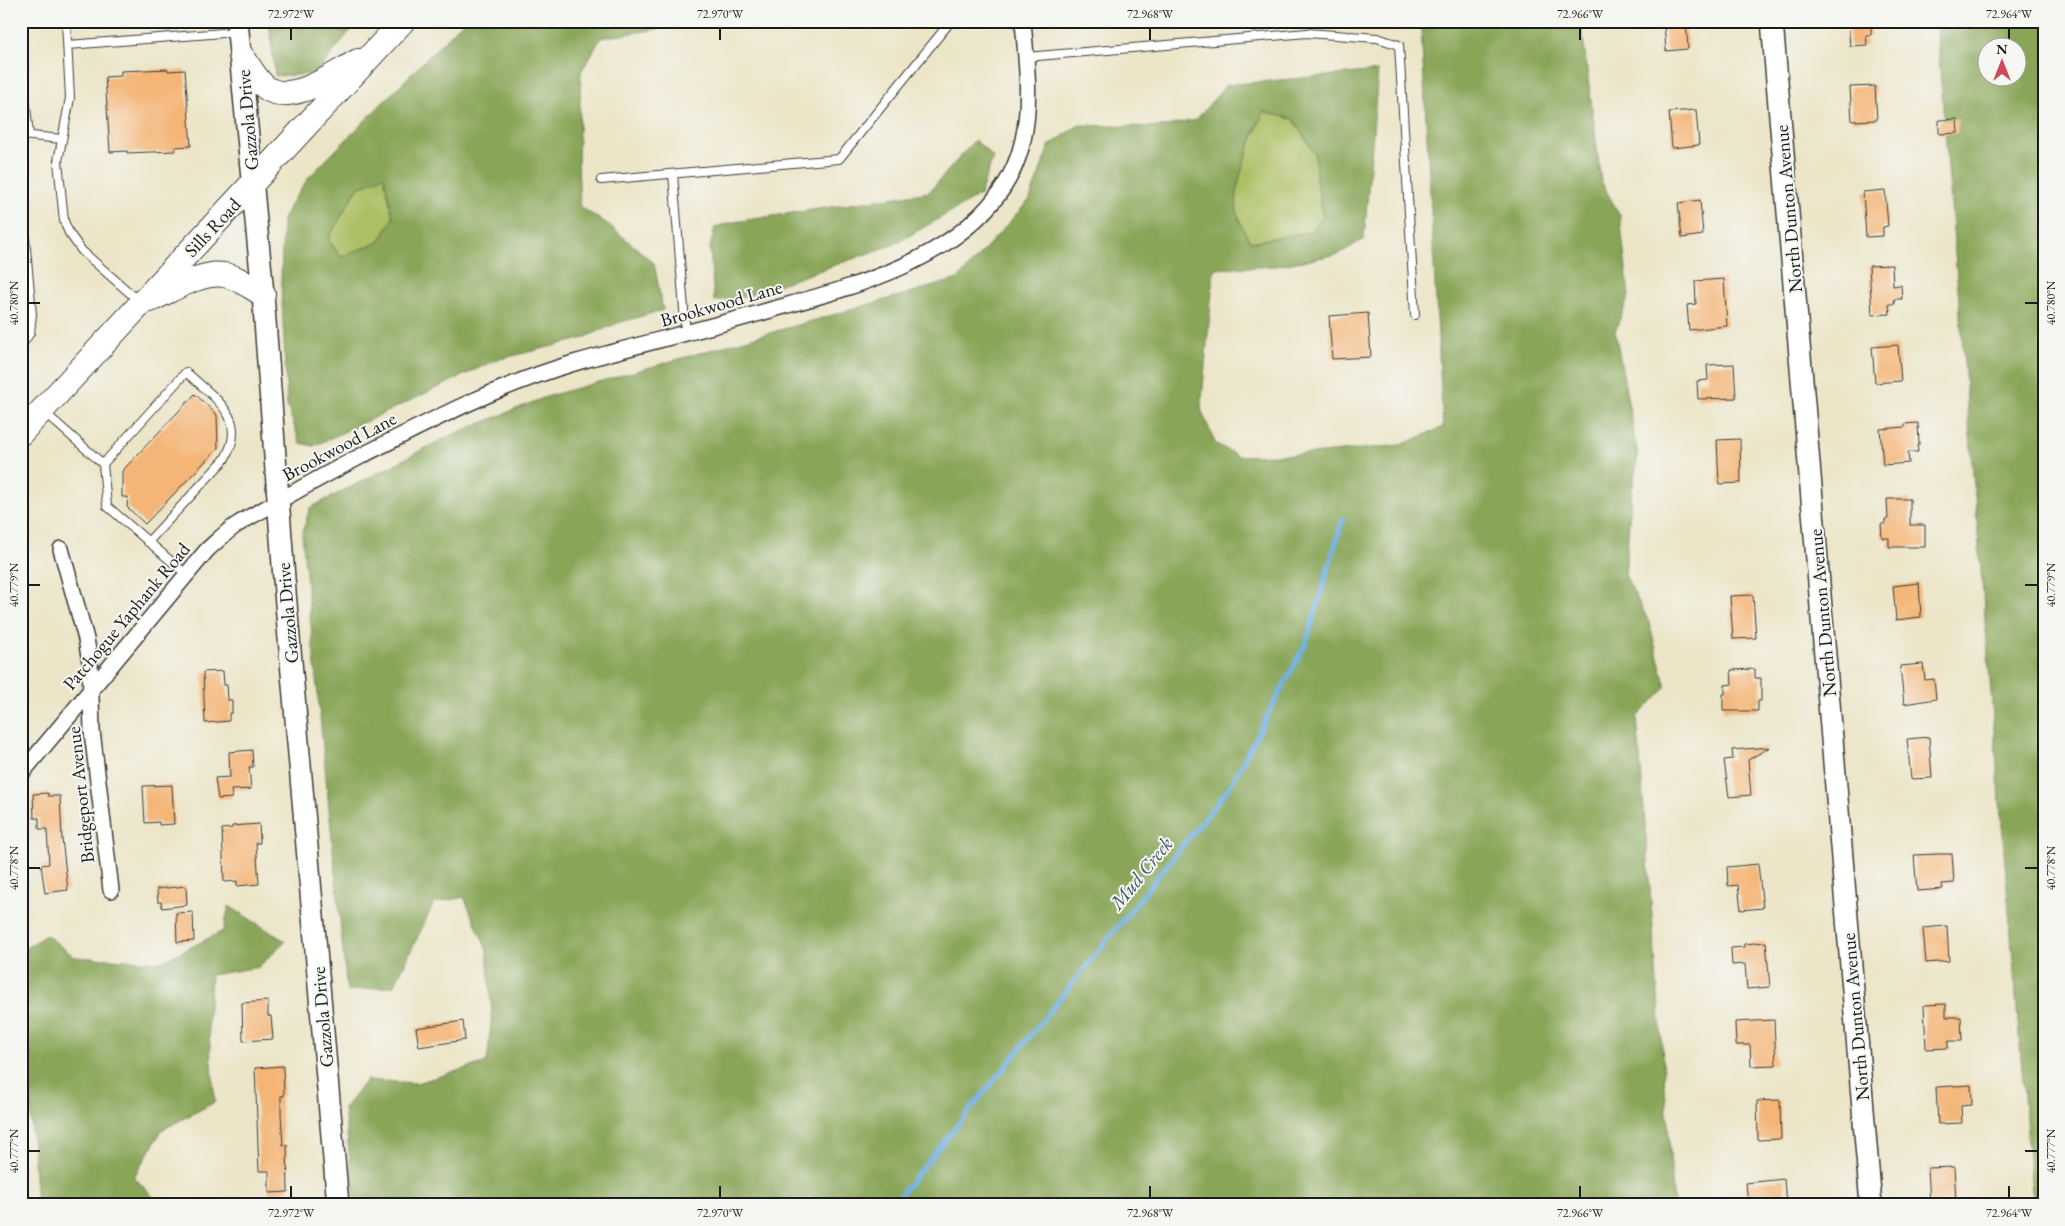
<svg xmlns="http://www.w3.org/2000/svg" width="2065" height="1226" font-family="'EB Garamond',serif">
<rect width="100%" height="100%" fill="#f6f6f2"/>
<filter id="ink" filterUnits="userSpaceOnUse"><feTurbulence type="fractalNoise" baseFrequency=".02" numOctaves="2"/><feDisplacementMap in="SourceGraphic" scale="10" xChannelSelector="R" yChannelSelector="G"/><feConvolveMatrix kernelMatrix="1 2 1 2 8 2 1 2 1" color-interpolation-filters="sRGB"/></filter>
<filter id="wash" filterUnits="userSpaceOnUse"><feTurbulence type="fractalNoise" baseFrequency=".0096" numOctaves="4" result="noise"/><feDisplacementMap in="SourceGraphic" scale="20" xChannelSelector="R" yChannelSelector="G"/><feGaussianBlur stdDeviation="1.12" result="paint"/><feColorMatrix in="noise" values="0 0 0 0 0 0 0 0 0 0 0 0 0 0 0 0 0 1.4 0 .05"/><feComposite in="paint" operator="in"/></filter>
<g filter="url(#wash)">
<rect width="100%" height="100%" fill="#ece5c8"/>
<!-- green -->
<path fill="#acbf63" stroke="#646e40" d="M1264,112L1293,119L1315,154L1316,178L1323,217L1310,232L1250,242C1246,233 1239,222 1237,213C1232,182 1252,140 1264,112Z
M384,175L393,218L379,242L341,257L328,239C331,233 355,191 359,188C366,183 376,179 384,175Z"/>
<!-- forest -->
<path fill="#89a659" stroke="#52613a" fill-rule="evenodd" d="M269,21H351L350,31L316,74L275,76Z
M464,21H685L684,25L601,38L581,72L578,164L580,207L609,225L654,263L663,310L618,323L581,339L496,360L314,446L300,443L287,405L281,280L283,220L290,205L309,177ZM384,176L393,218L379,242L341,257L328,239L357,189Z
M1428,21H1581L1601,181L1620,216L1629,296L1615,331L1638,456L1631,496L1625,575L1649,622L1666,688L1637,717L1674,1205H355L344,1109L366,1080L417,1083L487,1062L492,1013L487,950L464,897L434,903L394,986L347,991L302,534L310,508L449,436L546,397L958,279L1030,199L1049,146L1079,125L1161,127L1196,120L1226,85L1378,71L1364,239L1339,254L1276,266L1214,269L1201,409L1215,443L1238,456L1312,454L1401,445L1443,427L1421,29ZM1264,112L1293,119L1315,154L1316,178L1323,217L1310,232L1251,242C1246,234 1239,222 1237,213C1233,185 1251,137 1264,112Z
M1936,21H2044V1205H2033ZM1988,48H2018V78H1988Z
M975,140L993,157L980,195L895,244L747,296L714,301L710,248L715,227L734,222L929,192Z
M229,906L285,941L259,967L211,975L208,1023L215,1102L162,1130L134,1177L161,1205H37L23,1011L21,1010V951L46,935L75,957L161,962L223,931Z"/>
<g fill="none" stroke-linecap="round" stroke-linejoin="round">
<!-- stream -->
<path stroke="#6eafe2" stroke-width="5" d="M892,1205L1002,1071L1229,788L1306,643L1343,519"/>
</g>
<g id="blocks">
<!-- building -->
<path fill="#f4b577" d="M1686,21L1688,49L1666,51L1664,23Z
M1848,21H1871V35H1866L1867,45L1850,46Z
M168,69V71L185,70L191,146L175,147L176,151L127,153V151L110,152L105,77L121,76V71Z
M1875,86L1877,120L1852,121L1850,87Z
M1696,110L1699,145L1672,148L1669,112Z
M1957,119L1958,133L1939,134V120Z
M1885,190L1888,226L1883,227V236L1866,237L1863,192Z
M1700,200L1703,235L1682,238L1678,203Z
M1892,265L1893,286L1901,285L1902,299H1894L1895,304H1889L1890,314L1872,315L1869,266Z
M1724,279L1727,326L1689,330L1687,305L1696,304L1695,281Z
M1368,313L1371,357L1332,359L1329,316Z
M1898,345L1901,381L1875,383L1872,347Z
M1734,364L1736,398L1698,399L1697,381L1708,380L1707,365Z
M195,394L217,415L218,448L145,524L127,507L128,497H122V471Z
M1918,423L1919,445H1917L1918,452H1908L1909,463L1883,465L1880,429L1905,427V424Z
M1740,439L1741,483L1719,484L1717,440Z
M1887,499H1910V525H1925V547H1889V538H1882L1881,524H1885V519H1888Z
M1919,583L1921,617L1896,620L1893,586Z
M1753,595L1756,638L1733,639L1730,596Z
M1923,664L1925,680L1934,679L1936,699L1904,704L1900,666Z
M1755,669V678H1761V701H1758V711H1723V694H1725V685L1732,684L1731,670Z
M223,671L224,685H227L228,700H232V713H229V721L205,723L203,672Z
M1929,737L1932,778L1911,779L1907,739Z
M1770,747L1748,760L1751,795L1729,797L1724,760L1733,759L1732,750Z
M252,750L253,767H249L251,789L231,790L232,798L218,799L215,778L230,777L229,752Z
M172,785L174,824L159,825V822L145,823L143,786Z
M48,793V796H60L62,839L68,890L45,893L41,865L49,864L47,829H39V818H34L33,794Z
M259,824L260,843H256L259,884L237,886V881L224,882L222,829L232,828V826Z
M1940,854H1952L1954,883L1942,884L1943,889L1917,891L1914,855Z
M1758,864L1763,908L1741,910L1738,885L1728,886L1727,867Z
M186,886L187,905L162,908L161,902H158L157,889Z
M193,912L194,941L177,942L176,913Z
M1947,926L1949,961L1926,963L1923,928Z
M1766,942L1770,987L1747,989L1745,964L1732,965L1731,948L1744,947V944Z
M268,1001V1016H271L273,1039L243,1041L242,1003Z
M1946,1004V1017H1961L1962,1041H1948V1048L1926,1049L1924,1005Z
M1774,1020L1776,1065L1751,1066L1750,1045H1736L1735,1022Z
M463,1021L465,1040L419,1047L416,1028Z
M283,1066L284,1096H281V1114L283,1145H287L288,1192L269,1193V1171H259L255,1068Z
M1971,1085L1972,1105L1961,1106L1962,1123L1938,1124L1936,1087Z
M1780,1100L1781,1139L1758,1140L1757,1101Z
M1954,1167L1956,1202L1930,1203L1928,1168Z
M1784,1179L1786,1205H1748L1746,1183Z"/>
</g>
</g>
<g filter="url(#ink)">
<use href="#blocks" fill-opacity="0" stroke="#3b3a36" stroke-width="1"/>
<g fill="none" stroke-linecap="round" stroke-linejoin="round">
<defs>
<path id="lane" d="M66,21L70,98L58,161L64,221L69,233L82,251L140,302
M68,45L236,32
M1026,57L1307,33L1377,38L1399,45L1415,315
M21,61L29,135
M21,135L62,139
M673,174L686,334
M601,180L839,159L951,21
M21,195L32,314L30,333L21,346
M44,412L103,464L107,506L186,574
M103,464L186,372C215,399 250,418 224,460L148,542"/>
<path id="street" d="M61,549L86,639L90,662L92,731L111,890
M21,774L207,550C216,542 225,533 235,526C248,517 263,510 277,502C305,486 332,471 361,456C430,421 499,385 574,363C641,344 708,328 774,309C852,287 947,263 998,195C1037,143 1028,82 1023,21"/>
<path id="secondary" d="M237,21L263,294L285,592L338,1205
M1772,21L1871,1205"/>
<path id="primary" d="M241,55C248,64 254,76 262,84C286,110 334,74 358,61
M150,300C170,291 202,271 224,275C238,277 250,287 263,294
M21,433L403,21"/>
</defs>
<!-- lane casing -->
<use href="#lane" stroke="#3b3a36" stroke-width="10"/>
<!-- street casing -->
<use href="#street" stroke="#3b3a36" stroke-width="18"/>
<!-- secondary casing -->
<use href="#secondary" stroke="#3b3a36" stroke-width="24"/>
<!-- primary casing -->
<use href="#primary" stroke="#3b3a36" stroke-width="26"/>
<!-- lane -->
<use href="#lane" stroke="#fff" stroke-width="8"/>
<!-- street -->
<use href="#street" stroke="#fff" stroke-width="15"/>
<!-- secondary -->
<use href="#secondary" stroke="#fff" stroke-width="21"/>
<!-- primary -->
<use href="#primary" stroke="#fff" stroke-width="24"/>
</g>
</g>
<!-- ticks -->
<path fill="none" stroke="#1c1c1c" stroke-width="2" d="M291,28V40M720,28V40M1150,28V40M1580,28V40M2009,28V40M28,303H40M2025,303H2038M28,585H40M2025,585H2038M28,868H40M2025,868H2038M28,1151H40M2025,1151H2038M291,1186V1198M720,1186V1198M1150,1186V1198M1580,1186V1198M2009,1186V1198"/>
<g text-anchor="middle" stroke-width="4" stroke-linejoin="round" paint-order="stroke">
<!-- street labels -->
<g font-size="19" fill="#1c1c1c" stroke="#f6f6f2">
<text transform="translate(247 120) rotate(-95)" y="7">Gazzola Drive</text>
<text transform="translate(1788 209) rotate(-95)" y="7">North Dunton Avenue</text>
<text transform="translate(212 227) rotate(-47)" y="7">Sills Road</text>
<text transform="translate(721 303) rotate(-16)" y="7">Brookwood Lane</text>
<text transform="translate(339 446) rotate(-28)" y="7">Brookwood Lane</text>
<text transform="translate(287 613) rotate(-95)" y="7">Gazzola Drive</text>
<text transform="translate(1822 613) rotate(-95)" y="7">North Dunton Avenue</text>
<text transform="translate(126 616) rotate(-50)" y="7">Patchogue Yaphank Road</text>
<text transform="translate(80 795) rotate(-96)" y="7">Bridgeport Avenue</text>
<text transform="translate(322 1017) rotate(-95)" y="7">Gazzola Drive</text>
<text transform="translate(1855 1017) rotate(-95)" y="7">North Dunton Avenue</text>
</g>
<!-- water labels -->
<g font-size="20" font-style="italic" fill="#3d576b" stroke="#f6f6f2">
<text transform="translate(1141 873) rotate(-51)" y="7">Mud Creek</text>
</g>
</g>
<!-- margin -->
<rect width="2065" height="1226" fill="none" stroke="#f6f6f2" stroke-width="55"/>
<!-- north arrow -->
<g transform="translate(2002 62)"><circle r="24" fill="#f6f6f2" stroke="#9f9f9c"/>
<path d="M0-4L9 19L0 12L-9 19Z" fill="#d1495b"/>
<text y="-8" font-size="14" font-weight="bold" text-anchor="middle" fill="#1c1c1c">N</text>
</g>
<rect x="28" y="28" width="2010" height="1170" fill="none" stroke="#1c1c1c" stroke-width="2"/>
<g font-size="12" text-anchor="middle" fill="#1c1c1c">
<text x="291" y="18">72.972°W</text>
<text x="720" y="18">72.970°W</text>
<text x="1150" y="18">72.968°W</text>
<text x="1580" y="18">72.966°W</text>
<text x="2009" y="18">72.964°W</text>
<text transform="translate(14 303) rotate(-90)" y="4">40.780°N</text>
<text transform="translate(2051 303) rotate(-90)" y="4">40.780°N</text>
<text transform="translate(14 585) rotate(-90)" y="4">40.779°N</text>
<text transform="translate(2051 585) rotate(-90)" y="4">40.779°N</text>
<text transform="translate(14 868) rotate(-90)" y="4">40.778°N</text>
<text transform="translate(2051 868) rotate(-90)" y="4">40.778°N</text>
<text transform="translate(14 1151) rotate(-90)" y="4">40.777°N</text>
<text transform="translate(2051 1151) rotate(-90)" y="4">40.777°N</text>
<text x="291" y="1217">72.972°W</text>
<text x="720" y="1217">72.970°W</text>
<text x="1150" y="1217">72.968°W</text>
<text x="1580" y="1217">72.966°W</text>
<text x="2009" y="1217">72.964°W</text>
</g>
</svg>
